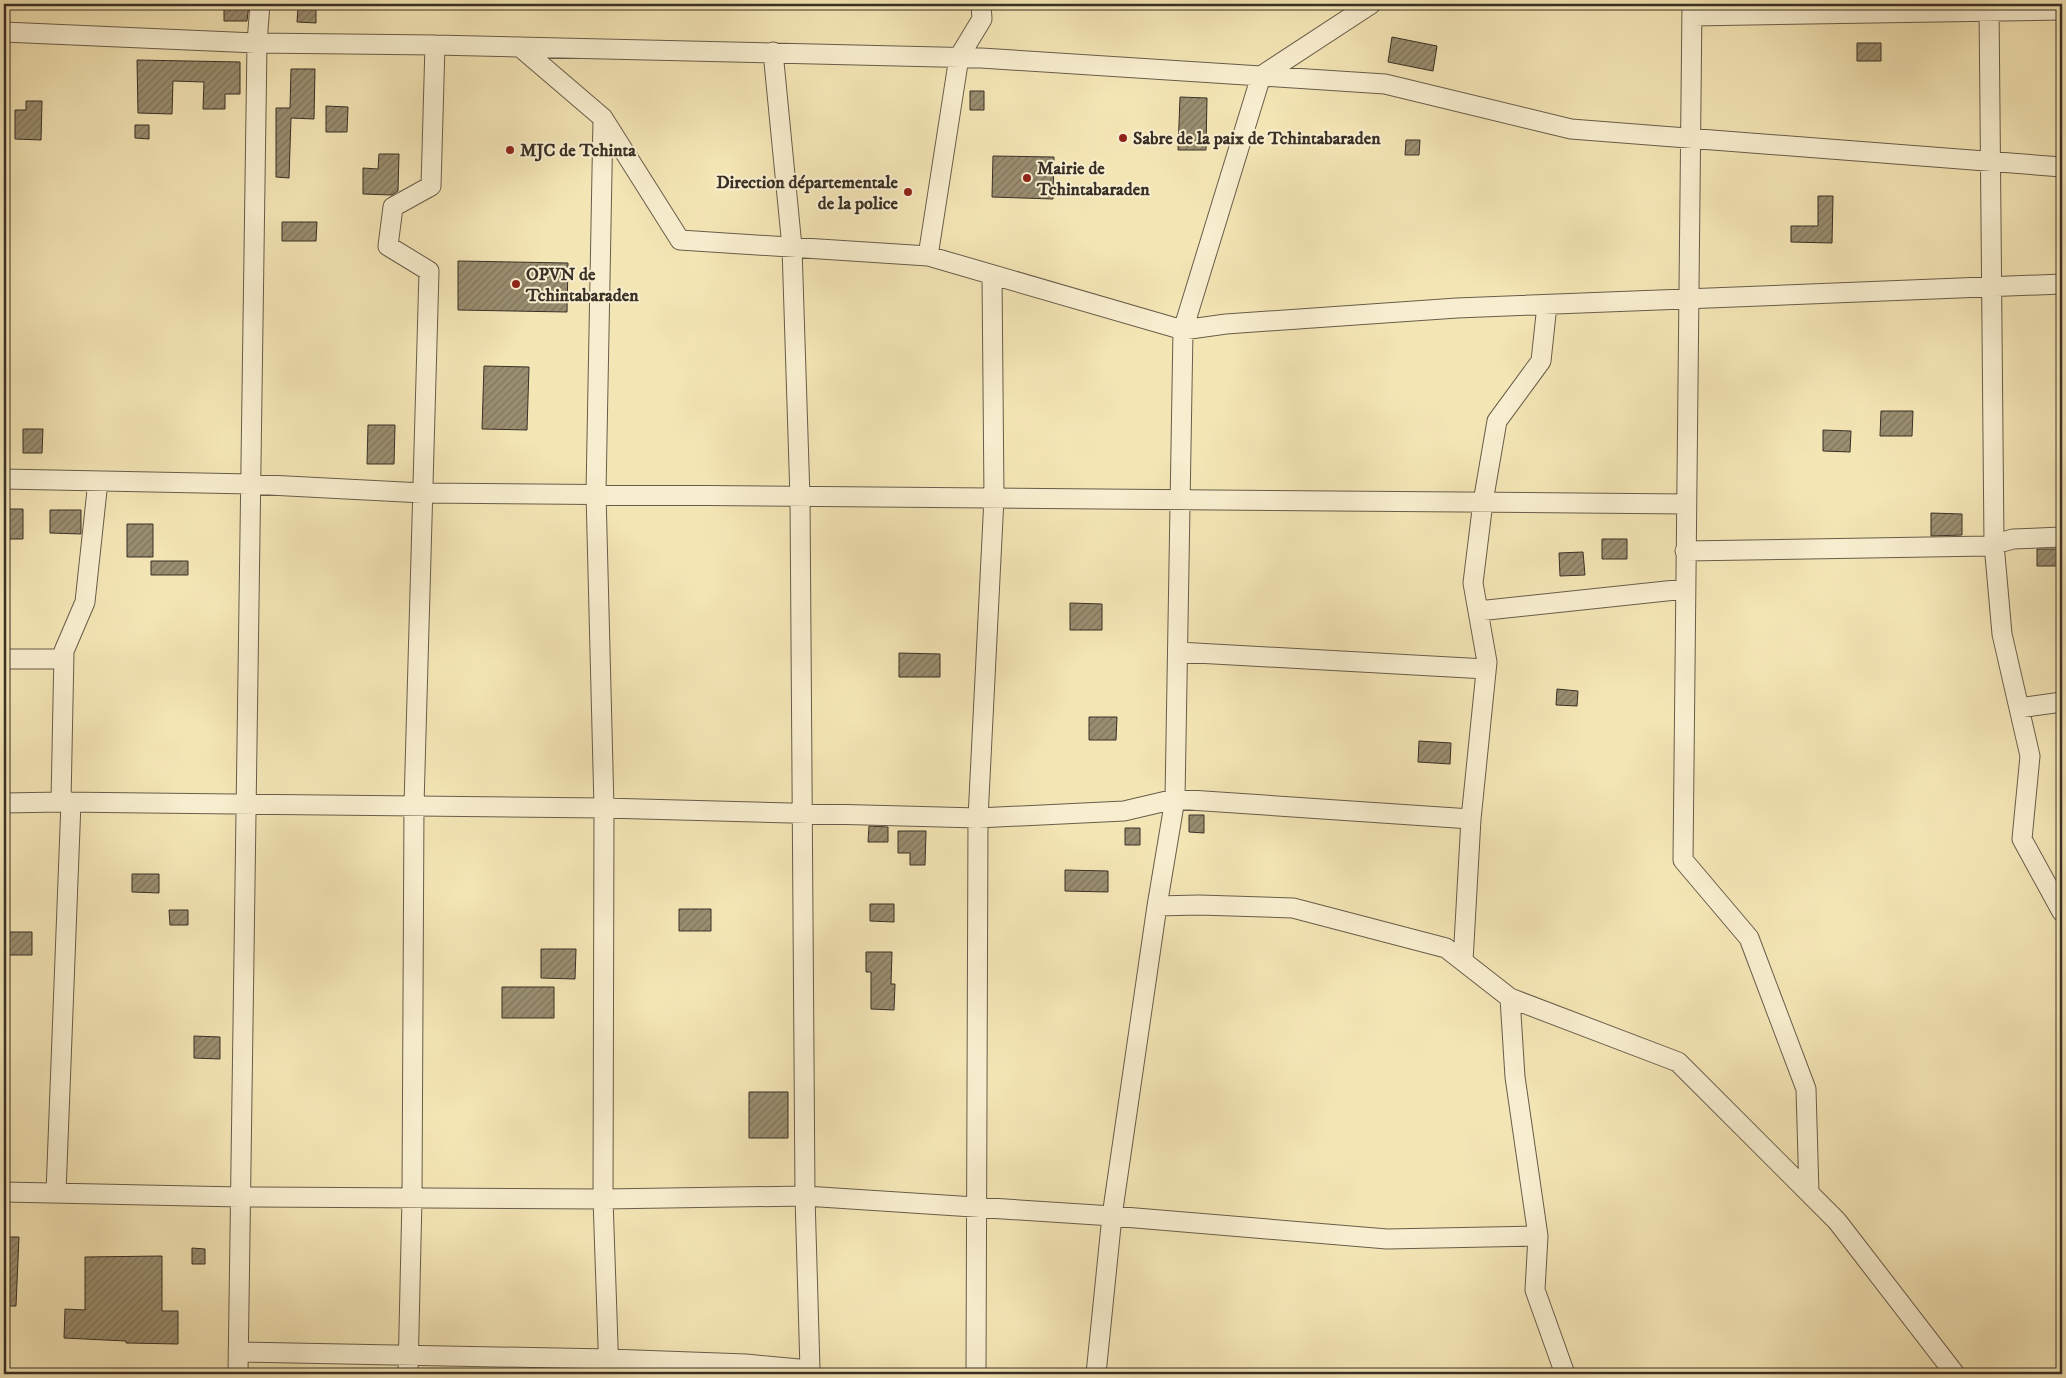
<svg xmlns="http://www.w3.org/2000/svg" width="2066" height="1378" font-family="'IM FELL DW Pica',serif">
<defs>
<pattern id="building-hatch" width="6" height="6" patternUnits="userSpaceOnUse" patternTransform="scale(1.25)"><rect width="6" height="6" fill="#9a8e70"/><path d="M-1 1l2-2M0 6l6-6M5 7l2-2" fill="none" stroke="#7f745c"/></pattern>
</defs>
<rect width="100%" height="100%" fill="#f4e5b5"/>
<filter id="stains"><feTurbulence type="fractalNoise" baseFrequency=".004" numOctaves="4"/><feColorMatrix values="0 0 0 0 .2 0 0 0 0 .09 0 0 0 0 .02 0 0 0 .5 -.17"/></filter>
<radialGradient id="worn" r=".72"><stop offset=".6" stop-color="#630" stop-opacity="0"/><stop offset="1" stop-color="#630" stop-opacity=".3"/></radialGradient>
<!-- building -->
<path fill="url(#building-hatch)" stroke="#393026" d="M224,4H249L247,21H224Z
M298,7H316V23L297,22Z
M1392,37L1437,46L1433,71L1388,62Z
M1857,43H1881V61H1857Z
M137,60L240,62V94H225V109H203L204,82L173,81L172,114L138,113Z
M291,69H315L314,119L291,118L289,178L276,177V108H290Z
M970,91H984V110H970Z
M1180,97L1207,98L1206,150H1178Z
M26,101H42L41,140L15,139V110H26Z
M326,106L348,107L347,132H326Z
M135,125H149V139L135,138Z
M1406,140H1420L1419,155H1405Z
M379,154H399L398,191L392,195L363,194V168L378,169Z
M993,156L1054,157L1053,199L992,197Z
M1818,196H1833L1832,243L1791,242V226H1818Z
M282,222H317L316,241H282Z
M458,261L568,263L567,312L458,310Z
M484,366L529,367L527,430L482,429Z
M1881,411H1913L1912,436H1880Z
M368,425H395L394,464H367Z
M23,429H43L42,453H23Z
M1823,430L1851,431L1850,452L1823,451Z
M4,509H23V539H4Z
M50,510H81V534L50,533Z
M1931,513L1962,514V535L1931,536Z
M127,524H153V557H127Z
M1602,539H1627V559H1602Z
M2037,549H2062V566H2037Z
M1583,552L1585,575L1560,576L1559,553Z
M151,561H188V575H151Z
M1070,603L1102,604V630H1070Z
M899,653L940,654V677H899Z
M1557,689L1578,691L1577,706L1556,705Z
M1089,717H1117L1116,740H1089Z
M1419,741L1451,743L1450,764L1418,762Z
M1189,815H1204V833L1189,832Z
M869,826L888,827V842H868Z
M1125,828H1140V845H1125Z
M898,831H926L925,865H910V853H898Z
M1065,870L1108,871V892L1065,891Z
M132,874H159V893L132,892Z
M870,904H894V922L870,921Z
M679,909H711V931H679Z
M169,910H188V925H170Z
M7,932H32V955H7Z
M541,949H576L575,979L541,978Z
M866,952H892L891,984H895L894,1010L871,1009V972H866Z
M502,987H554V1018H502Z
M194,1036L220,1037V1059L194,1058Z
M749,1092H788V1138H749Z
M4,1237H19L16,1306H4Z
M192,1248L205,1249V1264H192Z
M162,1256V1311H178V1344L126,1343V1341L64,1338L65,1309L85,1310V1257Z"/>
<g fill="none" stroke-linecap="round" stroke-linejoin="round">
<defs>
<path id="minor" d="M1692,4L1683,860L1749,938L1806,1089L1809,1193
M1989,4L1994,544L2002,634L2030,756L2022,839L2062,912
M1692,16L2062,10
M4,32L257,43L435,45L981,58L1261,76L1385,84L1571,129L2062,167
M520,47L603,118L680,240L928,256L1183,330L1226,324L1457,308L2062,284
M603,118L596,493L604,808L603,1199L609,1374
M928,256L959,57L982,19L981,4
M4,479L250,484L423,493L1686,504
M1685,551L1988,546L2013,539L2062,537
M1478,611L1685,589
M1178,652L1486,669
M4,659H64
M2019,708L2062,702
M61,802L64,651L85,602L98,481
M4,803L61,802L604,808L978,818L1124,811L1175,799L1471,819
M1157,906L1199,905L1293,908L1446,948L1510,998L1678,1062L1837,1221L1955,1374
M1463,961L1471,819L1487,662L1473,583L1483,502L1497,421L1541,361L1547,305
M1510,998L1515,1077L1538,1236L1535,1290L1565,1374
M4,1192L240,1197L603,1199L805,1196L1112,1216L1387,1239L1538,1236
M56,1193L71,802
M238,1352L609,1359L746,1364L810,1370L805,1196L800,498L792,247L773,52
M238,1374L257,43L260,4
M408,1374L412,1198L414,805L429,271L388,246L393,207L431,186L435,45
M976,1374L978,818L994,498L992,275
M1096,1374L1112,1216L1157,906L1175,799L1183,330L1261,76L1371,4"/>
</defs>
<!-- minor casing -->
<use href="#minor" stroke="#685d4a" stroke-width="21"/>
<!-- minor -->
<use href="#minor" stroke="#f8eecf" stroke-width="19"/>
</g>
<!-- markers -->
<g fill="#8f2418" stroke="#f8eecf" stroke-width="2">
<circle cx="1123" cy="138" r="5"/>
<circle cx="510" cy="150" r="5"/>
<circle cx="1027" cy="178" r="5"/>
<circle cx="908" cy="192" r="5"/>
<circle cx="516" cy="284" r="5"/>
</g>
<g text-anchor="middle" stroke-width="4" stroke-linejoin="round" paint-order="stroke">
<!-- poi labels -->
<g font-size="18" font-weight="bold" fill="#393026" stroke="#f8eecf" text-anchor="start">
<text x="1133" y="144">Sabre de la paix de Tchintabaraden</text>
<text x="520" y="156">MJC de Tchinta</text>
<text x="1037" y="174">Mairie de<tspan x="1037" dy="21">Tchintabaraden</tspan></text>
<text x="898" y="188" text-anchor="end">Direction départementale<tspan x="898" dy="21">de la police</tspan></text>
<text x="526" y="280">OPVN de<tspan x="526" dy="21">Tchintabaraden</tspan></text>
</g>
</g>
<!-- margin -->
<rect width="2066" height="1378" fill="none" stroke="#f4e5b5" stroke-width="20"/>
<rect x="5" y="5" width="2056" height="1368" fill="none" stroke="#393026" stroke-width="2.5"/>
<rect x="10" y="10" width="2046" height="1358" fill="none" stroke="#393026"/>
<rect width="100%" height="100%" filter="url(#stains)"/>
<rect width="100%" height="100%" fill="url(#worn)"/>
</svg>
